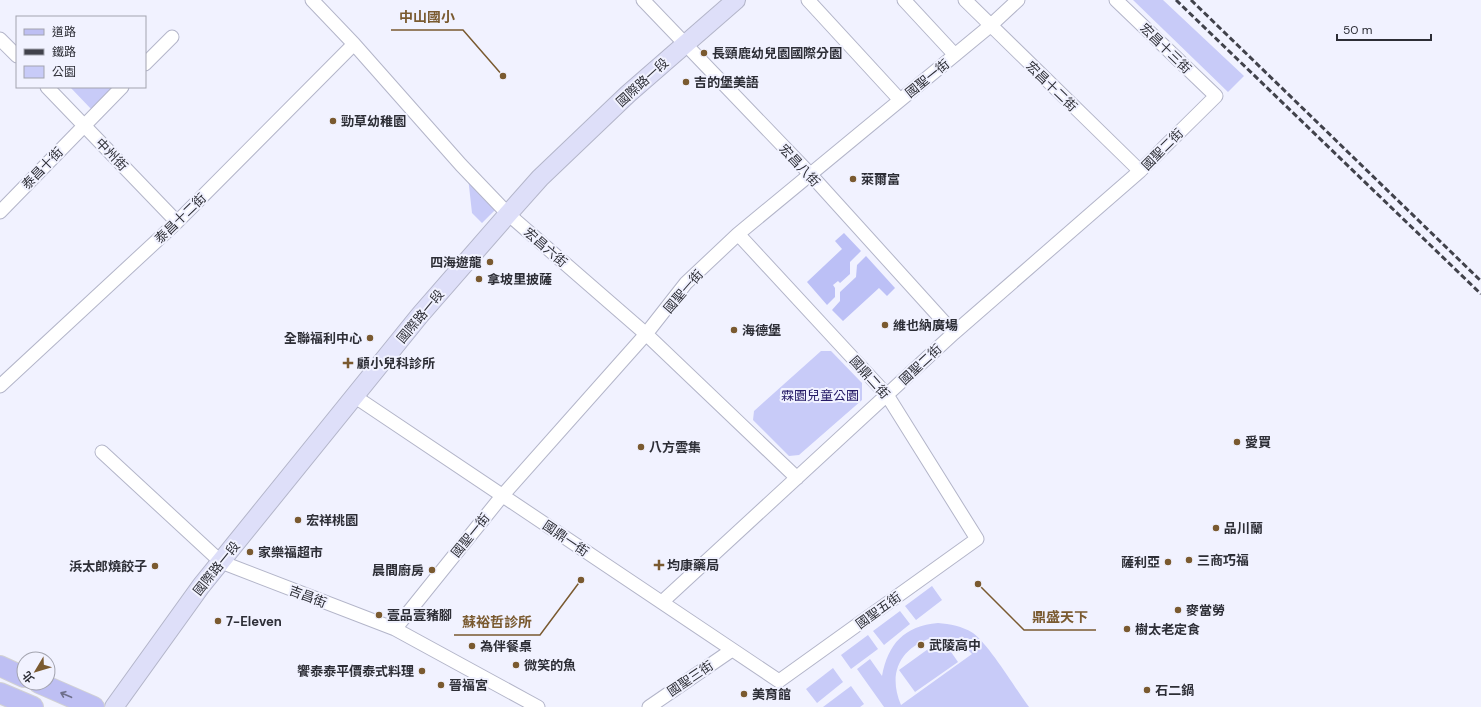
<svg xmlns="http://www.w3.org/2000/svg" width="1481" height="707" font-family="'DM Sans','Noto Sans TC',sans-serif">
<rect width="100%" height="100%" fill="#f1f2ff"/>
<!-- green -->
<path fill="#c8cbf8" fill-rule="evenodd" d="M1133,0H1163L1244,76L1228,92Z
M70,87H118L93,111Z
M468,177L496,209L482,223L472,213Z
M821,351H831L862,383V400L799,455L789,456L753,420L754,411Z
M932,586L942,600L916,620L905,606Z
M900,611L910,624L884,645L873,631Z
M938,623C950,624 962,626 973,633C990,646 1015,688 1029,707H884L857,669L870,659L882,676C888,644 904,626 938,623ZM934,637C950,637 962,643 972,654L901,705C887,672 901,647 934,637Z
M868,635L878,649L851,669L841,655Z
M942,639L958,662L915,692L899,670Z
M833,668L843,682L817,703L806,689Z
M851,686L864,704L860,707H823Z"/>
<!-- forest -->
<path fill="#bcc0f6" d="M844,233L861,251L850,262V274L840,283L838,281L833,285L835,288V297L827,305L807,282L842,249L835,241Z
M866,256L895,288L887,296L879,288L843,321L832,310L840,301V292L856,277L857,265Z"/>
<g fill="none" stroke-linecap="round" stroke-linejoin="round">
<defs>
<path id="street" d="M312,0L354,44L461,165L508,214L646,334L797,478
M643,0L810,174L954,333
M808,0L900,100
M904,0L955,55
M965,0L1140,171
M0,39L17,56
M145,64L172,37
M47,87L177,222
M0,212L122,87
M0,386L177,222L354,44
M354,396L779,681L977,539L887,395L738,234
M102,452L221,562L395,629L538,707
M662,602L954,333L1140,171L1216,96L1116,0
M395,629L502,496L646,334L686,283L738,234L990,26L1018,0
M649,707L732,650"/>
<path id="secondary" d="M114,707L201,586L420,315L508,214L540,178L628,94L736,0"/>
<path id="primary" d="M0,666L24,677
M39,683L94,707
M0,693L33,707"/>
</defs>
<!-- street casing -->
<use href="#street" stroke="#b3b5c9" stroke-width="15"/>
<!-- secondary casing -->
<use href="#secondary" stroke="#b3b5c9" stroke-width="20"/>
<!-- primary casing -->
<use href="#primary" stroke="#d1d1d3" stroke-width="22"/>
<!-- street -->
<use href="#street" stroke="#fff" stroke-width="13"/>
<!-- secondary -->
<use href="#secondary" stroke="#dedff9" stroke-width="18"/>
<!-- primary -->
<use href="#primary" stroke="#bebff3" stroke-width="20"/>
<!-- rail -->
<path stroke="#41424b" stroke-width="3" stroke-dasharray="6 3" stroke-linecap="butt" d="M1176,0L1481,294
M1191,0L1481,281"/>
</g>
<!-- one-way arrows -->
<defs><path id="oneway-shaft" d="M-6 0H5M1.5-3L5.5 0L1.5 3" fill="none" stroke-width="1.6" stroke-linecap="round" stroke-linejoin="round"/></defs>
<use stroke="#6e6f8b" href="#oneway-shaft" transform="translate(66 695) rotate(-157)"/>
<!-- markers -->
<g fill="#7a5a30" stroke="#f1f2ff" stroke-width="1.5">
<circle cx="704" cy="53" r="4"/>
<circle cx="686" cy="82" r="4"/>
<circle cx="333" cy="121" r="4"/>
<circle cx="853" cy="179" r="4"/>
<circle cx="490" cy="262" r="4"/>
<circle cx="479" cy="279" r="4"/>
<circle cx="885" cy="325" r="4"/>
<circle cx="734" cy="330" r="4"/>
<circle cx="370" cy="338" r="4"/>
<path d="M346 357h4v4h4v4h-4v4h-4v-4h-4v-4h4z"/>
<circle cx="1237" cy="442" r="4"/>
<circle cx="641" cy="447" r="4"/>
<circle cx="298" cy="520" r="4"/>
<circle cx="1216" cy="528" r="4"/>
<circle cx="250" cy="552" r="4"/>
<circle cx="1189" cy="560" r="4"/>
<circle cx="1168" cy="562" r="4"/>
<path d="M657 559h4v4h4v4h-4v4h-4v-4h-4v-4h4z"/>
<circle cx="155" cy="566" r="4"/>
<circle cx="432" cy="570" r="4"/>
<circle cx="1178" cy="610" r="4"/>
<circle cx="379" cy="615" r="4"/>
<circle cx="218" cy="621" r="4"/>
<circle cx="1127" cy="629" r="4"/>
<circle cx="921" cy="645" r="4"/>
<circle cx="472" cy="646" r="4"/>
<circle cx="516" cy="665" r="4"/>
<circle cx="422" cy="671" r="4"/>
<circle cx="441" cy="685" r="4"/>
<circle cx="1147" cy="690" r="4"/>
<circle cx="744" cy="694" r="4"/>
</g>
<g text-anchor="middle" stroke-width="4" stroke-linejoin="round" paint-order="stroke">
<!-- street labels -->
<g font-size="13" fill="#2d2e36" stroke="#f1f2ff">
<text transform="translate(1166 48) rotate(44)" y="5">宏昌十三街</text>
<text transform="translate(927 78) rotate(-39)" y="5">國聖一街</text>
<text transform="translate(642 82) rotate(-42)" y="5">國際路一段</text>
<text transform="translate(1052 86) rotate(44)" y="5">宏昌十二街</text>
<text transform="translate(1162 149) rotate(-45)" y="5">國聖二街</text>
<text transform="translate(112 154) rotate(46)" y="5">中州街</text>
<text transform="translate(800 165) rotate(47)" y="5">宏昌八街</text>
<text transform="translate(42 168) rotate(-46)" y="5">泰昌十街</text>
<text transform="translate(180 218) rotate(-44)" y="5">泰昌十二街</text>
<text transform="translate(546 247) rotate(41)" y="5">宏昌六街</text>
<text transform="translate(683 291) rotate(-49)" y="5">國聖一街</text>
<text transform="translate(420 316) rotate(-50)" y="5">國際路一段</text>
<text transform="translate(920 364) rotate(-43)" y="5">國聖二街</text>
<text transform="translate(870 377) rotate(48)" y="5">國鼎二街</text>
<text transform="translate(470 535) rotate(-51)" y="5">國聖一街</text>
<text transform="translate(566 538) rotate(34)" y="5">國鼎一街</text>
<text transform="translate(216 568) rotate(-51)" y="5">國際路一段</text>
<text transform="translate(308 596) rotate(21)" y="5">吉昌街</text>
<text transform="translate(878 610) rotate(-36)" y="5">國聖五街</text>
<text transform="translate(690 678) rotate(-34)" y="5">國聖三街</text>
</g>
<!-- poi labels -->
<g font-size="13" font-weight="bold" fill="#2d2e36" stroke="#f1f2ff" text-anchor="start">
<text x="712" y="58">長頸鹿幼兒園國際分園</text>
<text x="694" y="87">吉的堡美語</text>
<text x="341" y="126">勁草幼稚園</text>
<text x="861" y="184">萊爾富</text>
<text x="482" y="267" text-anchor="end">四海遊龍</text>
<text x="487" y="284">拿坡里披薩</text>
<text x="893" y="330">維也納廣場</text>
<text x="742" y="335">海德堡</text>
<text x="362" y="343" text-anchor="end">全聯福利中心</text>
<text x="357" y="368">顧小兒科診所</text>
<text x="1245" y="447">愛買</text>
<text x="649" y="452">八方雲集</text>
<text x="306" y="525">宏祥桃園</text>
<text x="1224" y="533">品川蘭</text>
<text x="258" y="557">家樂福超市</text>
<text x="1197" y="565">三商巧福</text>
<text x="1160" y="567" text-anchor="end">薩利亞</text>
<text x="667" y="570">均康藥局</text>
<text x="147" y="571" text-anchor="end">浜太郎燒餃子</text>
<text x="424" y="575" text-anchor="end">晨間廚房</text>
<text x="1186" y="615">麥當勞</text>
<text x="387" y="620">壹品壹豬腳</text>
<text x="226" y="626">7-Eleven</text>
<text x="1135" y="634">樹太老定食</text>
<text x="929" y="650">武陵高中</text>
<text x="480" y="651">為伴餐桌</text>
<text x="524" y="670">微笑的魚</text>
<text x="414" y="676" text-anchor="end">饗泰泰平價泰式料理</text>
<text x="449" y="690">晉福宮</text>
<text x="1155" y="695">石二鍋</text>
<text x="752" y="699">美育館</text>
</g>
<!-- park labels -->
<g font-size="13" fill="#261b67" stroke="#f1f2ff">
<text x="820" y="400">霖園兒童公園</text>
</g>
</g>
<!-- callouts -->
<path fill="none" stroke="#7a5a30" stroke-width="1.5" d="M503 76L463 30H391M978 584L1024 630H1096M581 580L540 635H454"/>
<g fill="#7a5a30" stroke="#f1f2ff" stroke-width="1.5">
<circle cx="503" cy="76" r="4"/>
<circle cx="978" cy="584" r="4"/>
<circle cx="581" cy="580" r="4"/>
</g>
<g font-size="14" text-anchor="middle" font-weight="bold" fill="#7a5a30" stroke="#f1f2ff" stroke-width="4" stroke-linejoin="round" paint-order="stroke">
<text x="427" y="22">中山國小</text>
<text x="1060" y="622">鼎盛天下</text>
<text x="497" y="627">蘇裕哲診所</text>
</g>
<!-- legend -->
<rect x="16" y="16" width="130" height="72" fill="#f1f2ff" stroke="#a3a4af"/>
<rect x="24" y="29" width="20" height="6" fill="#bebff3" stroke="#a3a4af"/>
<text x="52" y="36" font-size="12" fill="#2d2e36">道路</text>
<rect x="24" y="49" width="20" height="6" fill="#41424b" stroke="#a3a4af"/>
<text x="52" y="56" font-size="12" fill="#2d2e36">鐵路</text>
<rect x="24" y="66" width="20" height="12" fill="#c8cbf8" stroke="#a3a4af"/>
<text x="52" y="76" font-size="12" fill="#2d2e36">公園</text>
<!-- north arrow -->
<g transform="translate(36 671) rotate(232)"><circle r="19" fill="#f1f2ff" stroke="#a3a4af"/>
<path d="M0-3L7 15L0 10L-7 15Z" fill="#7a5a30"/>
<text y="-6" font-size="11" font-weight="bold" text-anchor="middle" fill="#2d2e36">北</text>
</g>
<!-- scale -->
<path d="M1337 34v6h94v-6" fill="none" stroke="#2d2e36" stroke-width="2"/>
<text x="1343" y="34" font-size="12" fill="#2d2e36" stroke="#f1f2ff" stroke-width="3" paint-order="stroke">50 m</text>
</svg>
